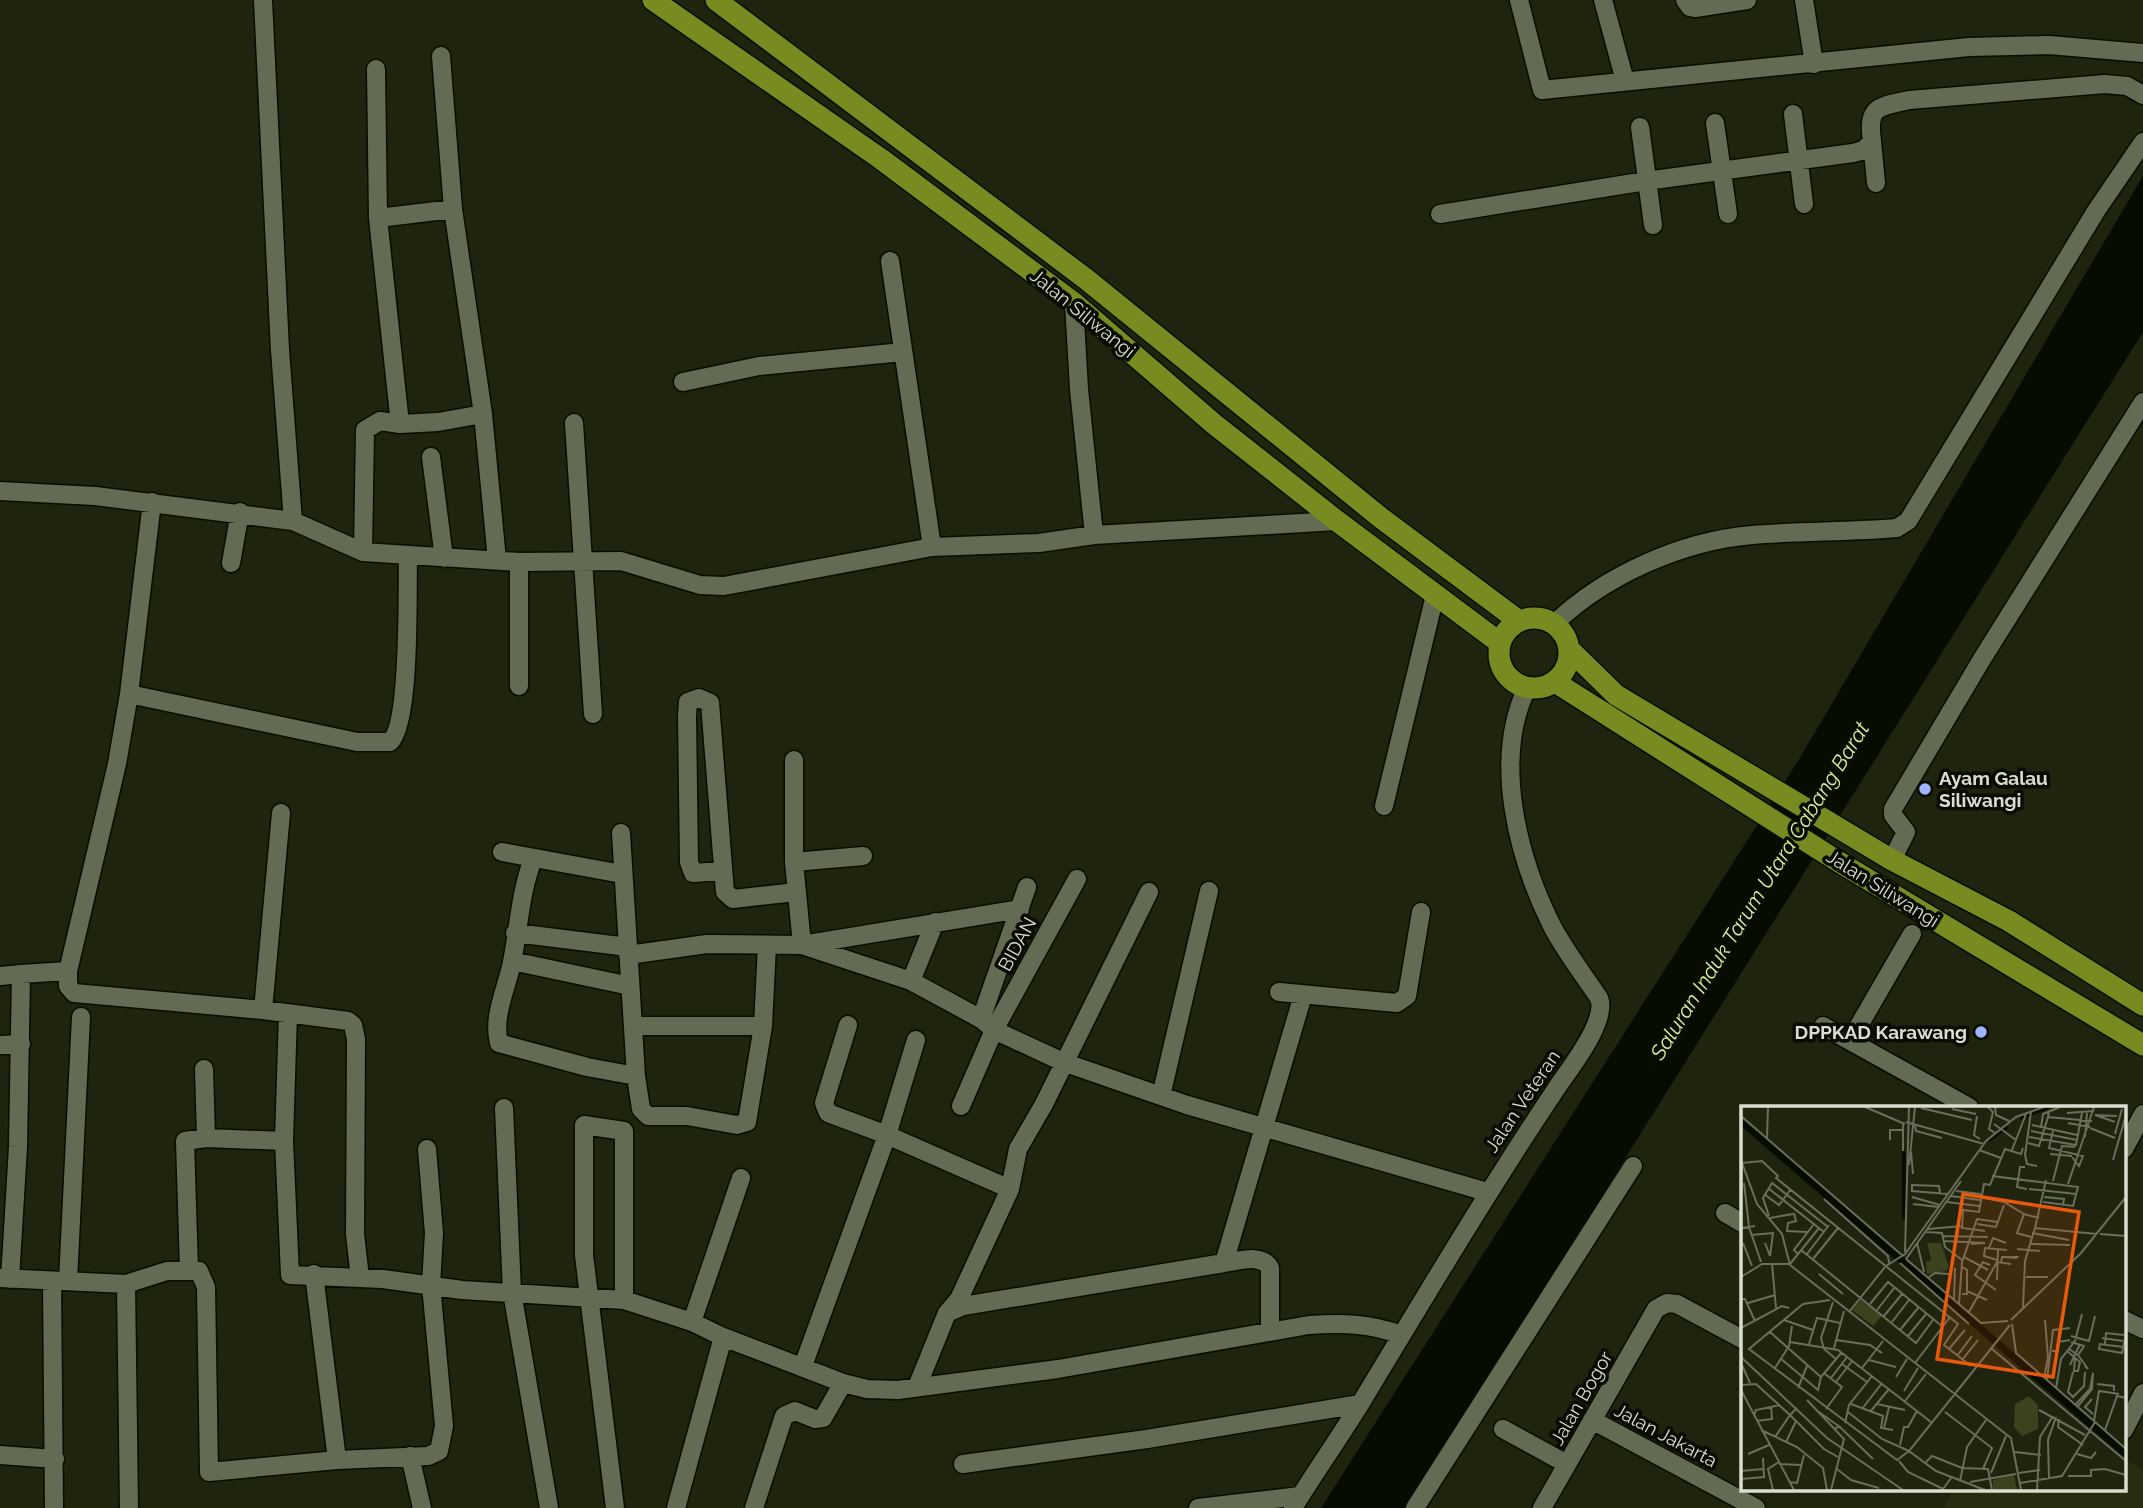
<svg xmlns="http://www.w3.org/2000/svg" width="2143" height="1508" font-family="Raleway,sans-serif">
<rect width="100%" height="100%" fill="#1f240f"/>
<!-- built -->
<path fill="#262d10" d="M2124,1459L2143,1469V1508H1943L1954,1489H2124Z"/>
<!-- water -->
<path fill="#070c00" d="M2143,176V332L1406,1508H1321L1798,761Z"/>
<g fill="none" stroke-linecap="round" stroke-linejoin="round">
<defs>
<path id="minor" d="M263,0L280,350L293,521L363,552L519,562L621,561L700,585L724,586L932,547L1039,543L1094,535L1337,521
M1519,0L1542,90L1969,47L2049,45L2143,53
M1603,0L1625,81
M1685,0L1690,7L1695,8L1747,0
M1804,0L1814,64
M441,56L453,209L483,414L497,560
M1793,114L1804,204
M1715,123L1728,214
M1640,127L1653,225
M1872,141L1876,183
M1440,214L1646,181L1853,153L1864,150L1872,141C1867,106 1878,107 1909,100L2105,84L2127,86L2143,95
M378,218L453,209
M890,261L932,547
M1074,303L1079,389L1094,535
M683,382L759,366L903,352
M574,423L593,714
M400,424L438,422L483,414
M431,457L444,558
M0,491L95,496L293,521
M152,502L129,694L357,742H390C411,724 407,589 408,557
M363,552L365,430L380,421L400,424L378,218L376,69
M519,562V686
M231,563L240,512
M1554,624C1605,575 1682,541 1752,535C1800,531 1849,532 1897,528L1908,521L2096,211L2143,142
M129,694L117,764L68,971V986L74,993L263,1010L348,1021L353,1025L356,1039L355,1234L360,1278
M794,760V862L802,945L911,981L981,1019L994,1030L1063,1062L1187,1105L1487,1192
M1384,806L1435,595
M621,833L636,1076L641,1109L648,1116H687L737,1125L747,1122L763,1026L767,945
M502,852L622,874
M533,859C520,893 519,927 512,962C507,988 492,1016 499,1043L587,1067L636,1076
M1892,860L1906,832L1893,815V809L1982,659L2143,402
M794,862L863,856
M722,871L693,873L689,862L687,716L688,702L699,698L710,703L725,892L733,899L796,892
M515,933L628,947
M628,955L707,944L802,945L1020,909
M512,961L630,986
M0,976L21,974
M911,981L935,922
M1279,992L1397,1003L1407,996L1421,912
M263,1010L281,813
M288,1013L284,1141L290,1275L383,1279L462,1290L624,1300L692,1322L723,1337L843,1383L867,1389L898,1390L1058,1369L1309,1325C1342,1323 1369,1323 1401,1335
M981,1019L1027,887
M848,1025L824,1103L828,1113L887,1135L1010,1189L1018,1149L1044,1104L1149,892
M633,1026H763
M1823,1026L1969,1107
M1850,1041L1912,934
M0,1045L21,1044
M204,1069L206,1138
M1161,1096L1209,891
M961,1106L994,1030L1077,879
M504,1108L512,1292L549,1508
M2124,1149L2143,1114
M1725,1213L1742,1223
M1224,1263L1303,995
M189,1270L185,1141L206,1138L284,1141
M314,1274L337,1460
M0,1278L126,1284L167,1271H199L206,1287L209,1472L337,1460L428,1456L439,1451L444,1426L431,1285L434,1233L427,1149
M10,1279L18,1147L21,974L68,971
M52,1281L54,1508
M68,1281L81,1017
M126,1284L129,1508
M947,1313L959,1299L1010,1189
M2124,1320L2143,1329
M692,1322L741,1178
M803,1366L887,1135L916,1040
M917,1387L947,1313L963,1306L1224,1263C1239,1261 1262,1253 1270,1268V1330
M1592,1420L1756,1508
M1503,1429L1567,1464
M2124,1430L2143,1393
M0,1455L55,1459
M410,1456L422,1508
M963,1464L1147,1439L1360,1404
M615,1508L584,1255V1125L624,1131V1300
M676,1508L723,1337
M754,1508L784,1416L795,1411L815,1419L823,1418L843,1383
M1198,1508L1300,1496
M1293,1508C1315,1472 1340,1437 1362,1401C1426,1295 1489,1189 1558,1086C1571,1067 1608,1020 1599,998C1583,974 1565,951 1552,926C1518,858 1492,760 1527,688
M1415,1508L1633,1166
M1542,1508L1656,1309L1667,1303L1677,1304L1742,1339"/>
<path id="major" d="M653,0L881,159L1074,303L1214,424L1337,521L1500,643
M716,0L1086,279L1381,518L1519,621
M1499 653a35 35 0 1 1 70 0a35 35 0 1 1-70 0Z
M1569,649L1616,695L1892,860L2009,921L2143,1005
M1555,682L1839,862L2143,1045"/>
</defs>
<!-- minor casing -->
<use href="#minor" stroke="#090d00" stroke-width="21"/>
<!-- major casing -->
<use href="#major" stroke="#090d00" stroke-width="24"/>
<!-- minor -->
<use href="#minor" stroke="#646b53" stroke-width="18"/>
<!-- major -->
<use href="#major" stroke="#788b21" stroke-width="21"/>
</g>
<!-- markers -->
<g fill="#9eb4fd" stroke="#0a0c04" stroke-width="2.5">
<circle cx="1925" cy="789" r="7"/>
<circle cx="1981" cy="1032" r="7"/>
</g>
<g text-anchor="middle" stroke-width="7" stroke-linejoin="round" paint-order="stroke">
<!-- street labels -->
<g font-size="19" fill="#daded0" stroke="#0a0c04">
<text transform="translate(1083 313) rotate(39)" y="7">Jalan Siliwangi</text>
<text transform="translate(1883 888) rotate(32)" y="7">Jalan Siliwangi</text>
<text transform="translate(1017 944) rotate(-61)" y="7">BIDAN</text>
<text transform="translate(1522 1101) rotate(-56)" y="7">Jalan Veteran</text>
<text transform="translate(1581 1398) rotate(-60)" y="7">Jalan Bogor</text>
<text transform="translate(1666 1435) rotate(28)" y="7">Jalan Jakarta</text>
</g>
<!-- poi labels -->
<g font-size="19" font-weight="bold" fill="#daded0" stroke="#0a0c04" text-anchor="start">
<text x="1939" y="785">Ayam Galau<tspan x="1939" dy="22">Siliwangi</tspan></text>
<text x="1967" y="1039" text-anchor="end">DPPKAD Karawang</text>
</g>
<!-- water labels -->
<g font-size="21" font-style="italic" fill="#d9ef9d" stroke="#0a0c04">
<text transform="translate(1760 891) rotate(-58)" y="7">Saluran Induk Tarum Utara Cabang Barat</text>
</g>
</g>
<!-- overview -->
<g transform="translate(1741 1106)">
<rect width="385" height="385" fill="#1f240f"/>
<path d="M186,137H200L208,161L205,165L186,168L185,156L190,154ZM119,194L141,210L132,220L111,204ZM288,290L297,299V323L281,330L273,321L274,298ZM273,369L276,384H252V374Z" fill="#3a431e"/>
<path d="M0,12L343,307L385,344V353L0,20Z" fill="#070c00"/>
<path fill="none" stroke="#070c00" stroke-width="3.5" d="M279,12L308,1M248,34L266,21M163,113V45"/>
<path fill="none" stroke="#6a6e5c" stroke-width="2" d="M124,1L164,18M247,1L252,6L248,23L254,27M254,1L255,9L268,15M180,2L231,14M211,3L235,8M308,5L307,11L351,15M290,6L284,49L286,58L296,60M326,7L353,5M354,9L376,10M354,9L374,16M0,10L162,150M236,10L233,29L239,33M165,16L243,38M327,17L349,21M162,18V45M253,18L275,34M291,19L336,29M174,20L175,25L201,32M300,21L302,8L319,1M349,22L374,32M290,25L336,34M312,25L308,42L342,50L338,60L331,51M374,28L381,3M288,31L335,39L341,7M344,31L346,7M26,32L27,1M149,34V24H162M287,37L298,40L307,11M238,44L260,52M271,44L285,8M170,46L172,68M309,48L331,50M0,54L16,98L41,128L49,159L270,332L280,384M372,54L385,9M1,57L21,55L37,70L35,72L217,218L203,239L230,260M168,59L174,1M284,61H279L276,81L286,83M251,70L337,81L332,100L302,96M312,75L321,40L334,41M327,78L353,1M27,82L83,126M288,83L335,88M215,85L240,88M199,87L198,80L171,79V85L207,88M23,88L38,99L50,83M210,90L239,94M171,91L199,99M239,91L263,96L283,108M303,91L323,93L322,99M83,93L147,150L148,157M206,96L238,100M172,98L197,101M53,107L55,115L47,117L46,125L66,126M28,110L22,92L31,77L87,121M29,112L52,108M236,118L255,121L263,99M14,120L8,121L20,156M0,122L8,121L3,77M294,122L305,74M187,123L221,120M244,125L221,122L222,104L238,106L243,78L249,79L264,43L280,48L282,42M185,126L201,127L204,141L221,154M291,127L328,134M359,128L385,130M10,129L32,127L29,150L24,137M202,130L247,131M290,131L276,127L283,108L298,112M203,135L244,137L230,138M2,137L11,160M176,137L183,166M289,138L329,139M248,142L252,132L265,137M276,143L299,145M60,144L175,237L192,214M164,146L168,1M57,148L53,144L73,118M66,148L88,119M223,151L247,164M72,153L97,122M165,153L240,217L267,215M165,153L220,75M256,154L243,150L244,142L266,144M159,157L228,218M260,157L261,151L275,152L276,151H262M31,158L35,202M49,158L78,122M249,159L242,156L234,169L255,184M145,160L164,148L245,35L275,11L303,1M220,160L226,164V188H221M78,168L102,188M0,171L21,158H49M188,171L194,167L208,168M285,171H307M256,174L257,143M226,185L246,194M0,193H4L14,215M89,194L62,198L8,243L156,354L168,345L141,333L107,306M213,194L214,162M92,196L80,232L83,243L95,253M7,197L34,189M129,198L147,176L202,221M218,198L221,156L236,113L257,116M282,201L284,155L294,122L356,128M136,204L154,181M108,206L144,161M228,206L256,156L270,158M143,210L161,188M43,214L72,224M270,214L340,147L385,91M151,216L168,194M271,218L275,247L385,343M0,222L41,200L48,202M159,224L177,202M29,226L80,271L101,246M167,230L185,208M330,230L348,235L354,210M361,232L382,235M95,234L129,239L141,247M49,236L97,244L190,316M68,238L76,212L99,217M364,238L365,227L383,229M382,241L359,238L358,243L381,247L385,228M93,242L103,205M208,243L224,224M251,243L385,355M328,243L337,249L343,240L330,236M311,245H317V236L329,234M326,245L339,256L337,265H333L334,252M337,249L347,263L344,260M216,250L231,230M0,251L86,332L162,384M39,252L77,284L80,271M128,254L155,261M221,254L237,234M0,257L9,277M174,257L209,211M101,258L126,276M329,259L339,238M34,262L48,240L51,220M121,262L142,235M332,266L327,286L332,291L343,280L344,266M84,268L101,281L85,303M155,271L166,253M90,272L106,251M303,272L307,252L304,214M306,274L312,224L329,222M95,276L111,255M356,278L373,280V285M0,279L15,278L49,309L34,331M57,282L66,260M315,282L320,253L334,235L341,208M0,284L53,384M163,285L177,262M351,293L344,301L352,308M66,294L103,333L90,384M164,295L185,268M110,298L142,310L140,322L152,324M136,298L164,304M335,298L349,283L352,267L351,283L337,300M56,302L49,309L83,343L97,351M121,303L141,277M75,304L99,321M298,304L344,329M129,306L148,283M204,306L251,342L242,363M13,310L15,304L39,299M318,313L317,321L342,339M16,315L31,313L30,300M353,315L358,285L378,288M104,317L108,299L131,270M94,322L99,321L132,353M143,322L148,301M20,324L56,341L82,362L86,384M364,324L376,290L385,292M45,336L55,315M159,339L163,321H167L176,305M274,346L300,349M7,348L28,339M336,348L350,352L355,346M158,355L167,366L202,383L210,372M185,356L191,350L221,362L247,363L251,384M38,358L60,359M96,363L110,374L138,382M0,365L22,363M250,367L265,330M278,367L299,364M327,370H350V364L364,363L385,369M308,372L307,334L315,311M0,373L23,371L22,352M219,375L226,341L245,314M48,376L56,377L63,349M229,376L275,368M279,377L321,370L354,316M32,384L27,363L38,356M244,384L195,365L168,345L269,219M296,384L299,331L312,310"/>
<path fill="#e8590c" fill-opacity="0.15" stroke="#e8590c" stroke-width="3.5" d="M222,88L338,106L312,271L196,253Z"/>
<rect width="385" height="385" fill="none" stroke="#daded0" stroke-width="3.5"/>
</g>
</svg>
